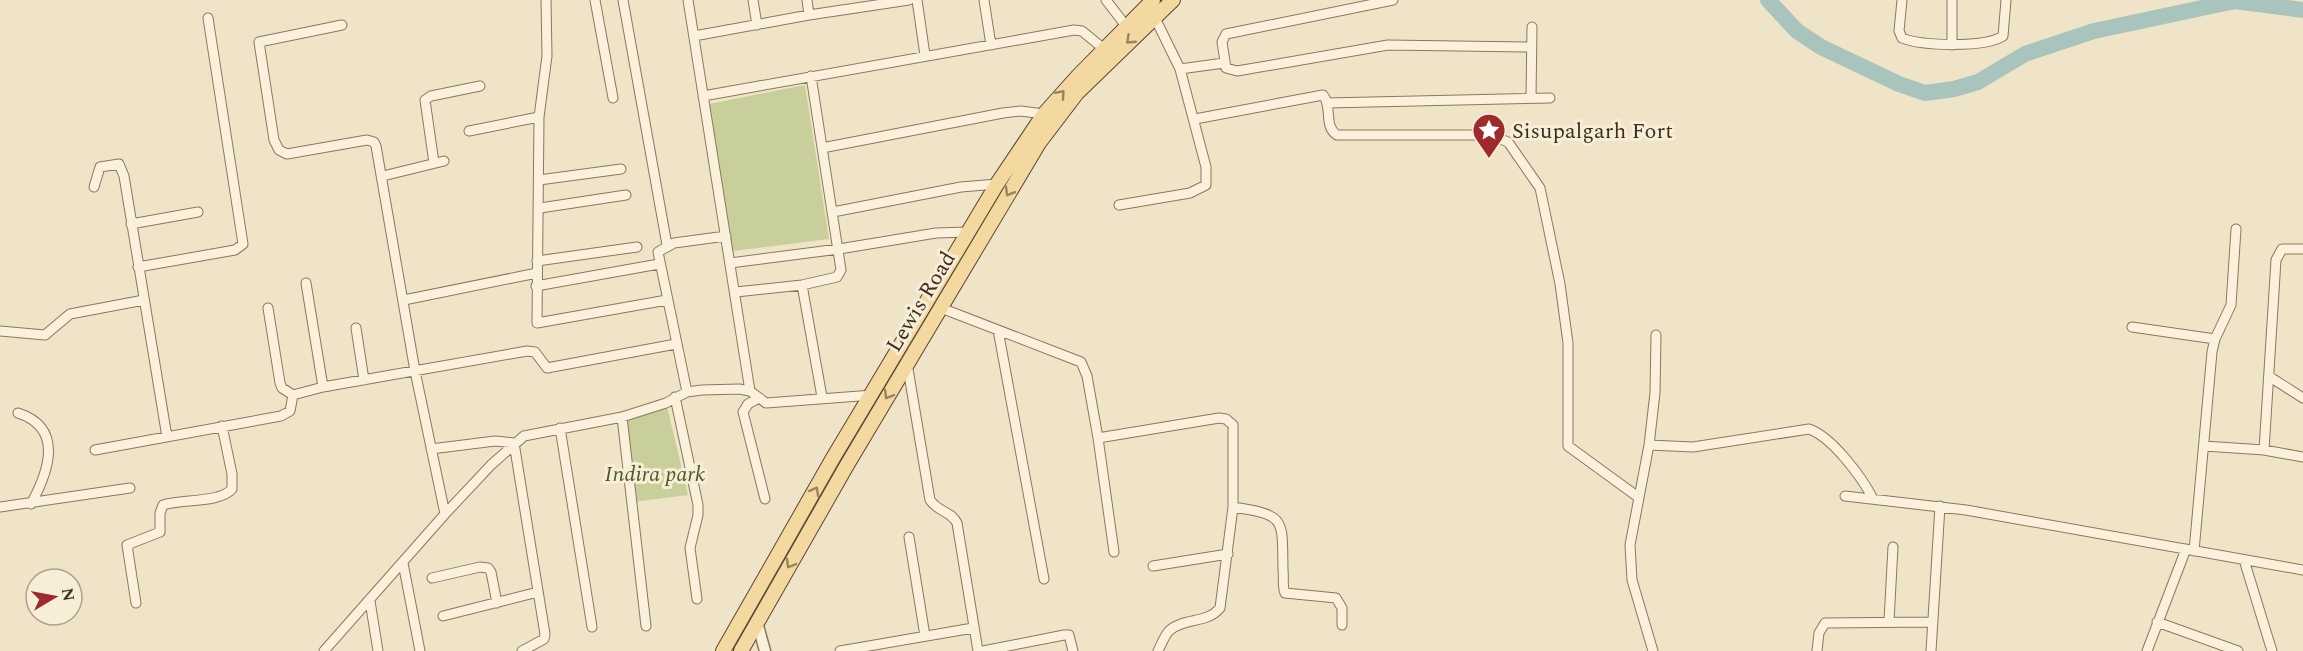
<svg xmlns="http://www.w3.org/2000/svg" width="2303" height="651" font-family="Spectral,serif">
<rect width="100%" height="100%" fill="#f0e4c8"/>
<!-- green -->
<path fill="#c9cf9b" d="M805,85L829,239L733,251L709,104Z
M667,406L688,495L633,502L621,420Z"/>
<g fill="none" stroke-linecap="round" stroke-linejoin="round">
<!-- river -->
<path stroke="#a9c4bc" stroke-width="16" d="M1768,0L1797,31L1821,47L1899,84L1925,93L1954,89L1978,82L2025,54L2094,31L2235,1L2303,10"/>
<defs>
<path id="minor" d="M546,0L547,56L539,117L537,323L667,300
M595,0L613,98
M623,0L667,245
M688,0L750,391
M753,0L757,25
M807,0L809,15
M917,0L925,55
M984,0L991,45
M1106,0L1126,26
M1393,0L1226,34L1222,42L1226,68L1237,71L1388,45L1531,47
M1902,0L1899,31L1902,38C1922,46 1985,48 2003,36L2006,0
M342,25L259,42L274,140L279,150L287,154L367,140L374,142L376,146L415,371L445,514
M694,36L809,15L909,0
M1952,45V0
M1180,69L1224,63
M703,96L1074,30L1082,31L1104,49
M1531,98L1532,27
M1327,103L1550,98
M1195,119L1323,95C1333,107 1323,126 1337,135H1491L1508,142L1540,188L1560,284L1568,343V446L1638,497
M469,131L539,117
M822,148L1003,113L1021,111L1044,114
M434,163L425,100L431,96L480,86
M383,176L444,161
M539,180L621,169
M94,187L100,167L119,164L124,176L167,437
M1119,205L1190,193L1206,185V167L1180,69L1155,18
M540,208L626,195
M833,212L961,187L997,184
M131,224L198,212
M537,261L637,247
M730,263L839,249L936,233L969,232
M138,267L235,250L243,244L208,18
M306,283L323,387
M802,285L822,397
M536,286L659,264
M736,292L802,285L837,277L841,270L811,76
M404,300L537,273
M268,308L280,383L282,388L293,395
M941,308L1081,362L1087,376L1098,438L1114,552
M2132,327L2215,339
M356,328L364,380
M998,330L1044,579
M0,331L45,335L70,314L144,300
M907,363L930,500C938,512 951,511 957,523L978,651
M2270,377L2303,398
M687,392L658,252L674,243L726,236
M675,397L698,505V515L690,548L697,599
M757,399L748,404L743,412L765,499
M18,413C64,428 49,471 31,504
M622,417L646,626
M560,428L592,627
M1098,438L1219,418L1226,419L1233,425V507L1220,608C1207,624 1185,617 1170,630C1165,634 1161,645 1158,651
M1649,445L1693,447L1809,429C1832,437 1862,477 1873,499
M2204,446L2264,450L2303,457
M431,449L495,441L514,443L545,634L544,639L522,651
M95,450L281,416L290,411L293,395L323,387L527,351L535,352L547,368L676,344
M2264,450L2276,260L2282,249H2303
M1845,496L1966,510L2303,570
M0,507L130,488
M1233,507C1287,515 1282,519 1283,570C1284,577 1282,586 1285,593L1336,598L1342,608V625
M909,537L925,636
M2194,551L2212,352L2215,339L2231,305L2236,229
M2244,560L2272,651
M403,563L420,651
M1153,566L1228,554
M432,578L480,567L488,568L491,572L497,603
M370,601L378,651
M136,603L127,545L160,532V513L163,505C181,499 220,503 232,489V474L222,426
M443,616L538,592
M1889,621L1893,547
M2157,622L2238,651
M324,651L445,514L491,465L524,436L622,417L666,403L687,392L702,390L739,389L750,391L766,403L873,395
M840,651L973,628
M983,651L1064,635H1069L1073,651
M1653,651L1632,580L1630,545L1649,445L1655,393L1656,335
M1817,651L1819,633L1825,623L1933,622
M1931,651L1940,506
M2147,651L2186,549"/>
<path id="tertiary" d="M757,622L765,651"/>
<path id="primary" d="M723,651L833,458L997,184L1044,114L1078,76L1153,0
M741,651L847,465L1039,143L1077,93L1173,0"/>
</defs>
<!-- minor casing -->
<use href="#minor" stroke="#8d765c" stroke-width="11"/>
<!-- tertiary casing -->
<use href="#tertiary" stroke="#8d765c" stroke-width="13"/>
<!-- primary casing -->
<use href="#primary" stroke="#5b4430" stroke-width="16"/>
<!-- minor -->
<use href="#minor" stroke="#faf1dc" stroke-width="9"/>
<!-- tertiary -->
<use href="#tertiary" stroke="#faf1dc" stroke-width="10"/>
<!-- primary -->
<use href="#primary" stroke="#f3d9a0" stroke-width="14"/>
</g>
<!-- one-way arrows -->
<defs><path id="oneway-chevron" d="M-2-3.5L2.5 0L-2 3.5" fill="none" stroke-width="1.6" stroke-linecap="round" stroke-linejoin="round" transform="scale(1.5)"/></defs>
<g stroke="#988460">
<use href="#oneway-chevron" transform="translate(1130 40) rotate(137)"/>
<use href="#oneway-chevron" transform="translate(1061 94) rotate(-49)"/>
<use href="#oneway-chevron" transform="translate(1009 192) rotate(121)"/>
<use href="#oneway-chevron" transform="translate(888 395) rotate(121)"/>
<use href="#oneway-chevron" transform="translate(815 491) rotate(-61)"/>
<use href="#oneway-chevron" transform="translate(790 564) rotate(120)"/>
</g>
<!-- icons -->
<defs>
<symbol id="sight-pin" viewBox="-11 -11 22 30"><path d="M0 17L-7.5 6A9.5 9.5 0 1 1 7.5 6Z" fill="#9e2a2b" stroke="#f7eed8"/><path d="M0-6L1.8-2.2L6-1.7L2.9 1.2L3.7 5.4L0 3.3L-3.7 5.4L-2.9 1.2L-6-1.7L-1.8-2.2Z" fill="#fff"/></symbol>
</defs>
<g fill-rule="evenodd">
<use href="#sight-pin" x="1470" y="111" width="38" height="52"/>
</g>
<g text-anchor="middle" stroke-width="6" stroke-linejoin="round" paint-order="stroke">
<!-- poi labels -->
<g font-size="22" fill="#3d2e20" stroke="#f7eed8" text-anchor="start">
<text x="1512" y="138">Sisupalgarh Fort</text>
</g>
<!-- street labels -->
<g font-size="22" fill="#3d2e20" stroke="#f7eed8">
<text transform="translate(920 301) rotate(-59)" y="8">Lewis Road</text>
</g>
<!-- park labels -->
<g font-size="22" font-style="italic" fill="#4d5a26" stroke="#f7eed8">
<text x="655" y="481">Indira park</text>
</g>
</g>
<!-- north arrow -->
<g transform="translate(54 597) rotate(80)"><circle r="28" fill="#f7eed8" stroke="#ada18e" stroke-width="1.5"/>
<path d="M0-4.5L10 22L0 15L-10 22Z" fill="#9e2a2b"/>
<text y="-9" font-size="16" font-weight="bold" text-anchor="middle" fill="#3d2e20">N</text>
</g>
</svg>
